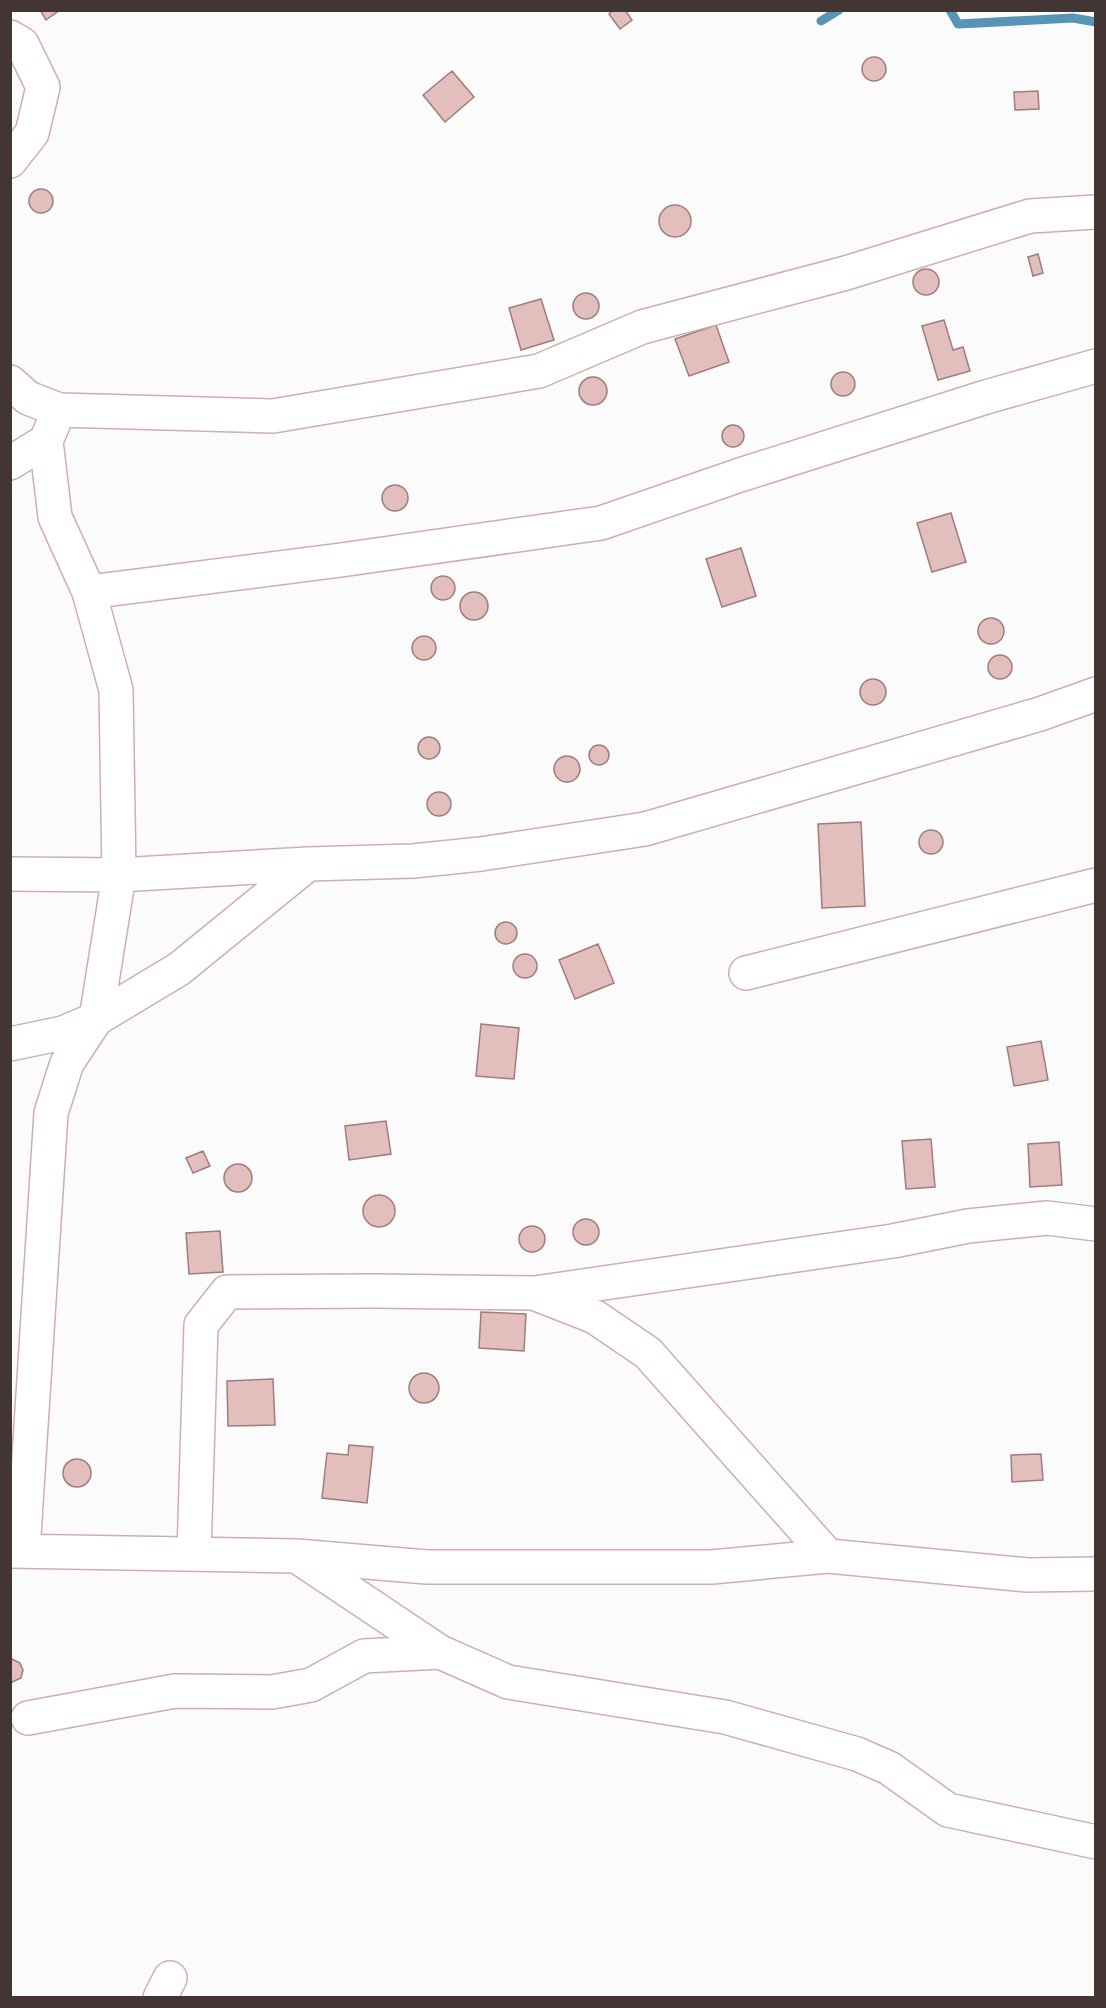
<svg xmlns="http://www.w3.org/2000/svg" width="1106" height="2008" font-family="Helvetica,sans-serif">
<rect width="100%" height="100%" fill="#fbfbfb"/>
<g fill="none" stroke-linecap="round" stroke-linejoin="round">
<!-- stream -->
<path stroke="#5695b3" stroke-width="9" d="M950,10L958,24L1073,18L1096,22
M821,21L839,10"/>
</g>
<!-- building -->
<path fill="#e2bebd" stroke="#9e7d7c" stroke-width="1.5" d="M40,10H60L46,20Z
M613,10H625L632,20L620,29L609,14Z
M862 69a12 12 0 1 1 24 0a12 12 0 1 1-24 0Z
M452,71L474,97L445,122L423,95Z
M1038,91L1039,109L1015,110L1014,92Z
M29 201a12 12 0 1 1 24 0a12 12 0 1 1-24 0Z
M659 221a16 16 0 1 1 32 0a16 16 0 1 1-32 0Z
M1038,254L1043,273L1033,276L1028,257Z
M913 282a13 13 0 1 1 26 0a13 13 0 1 1-26 0Z
M573 306a13 13 0 1 1 26 0a13 13 0 1 1-26 0Z
M541,299L554,340L521,350L509,308Z
M944,320L953,350L963,347L970,371L938,380L922,326Z
M716,325L729,362L689,376L675,339Z
M831 384a12 12 0 1 1 24 0a12 12 0 1 1-24 0Z
M579 391a14 14 0 1 1 28 0a14 14 0 1 1-28 0Z
M722 436a11 11 0 1 1 22 0a11 11 0 1 1-22 0Z
M382 498a13 13 0 1 1 26 0a13 13 0 1 1-26 0Z
M951,513L966,562L932,572L917,523Z
M741,548L756,596L722,607L706,559Z
M431 588a12 12 0 1 1 24 0a12 12 0 1 1-24 0Z
M460 606a14 14 0 1 1 28 0a14 14 0 1 1-28 0Z
M978 631a13 13 0 1 1 26 0a13 13 0 1 1-26 0Z
M412 648a12 12 0 1 1 24 0a12 12 0 1 1-24 0Z
M988 667a12 12 0 1 1 24 0a12 12 0 1 1-24 0Z
M860 692a13 13 0 1 1 26 0a13 13 0 1 1-26 0Z
M418 748a11 11 0 1 1 22 0a11 11 0 1 1-22 0Z
M589 755a10 10 0 1 1 20 0a10 10 0 1 1-20 0Z
M554 769a13 13 0 1 1 26 0a13 13 0 1 1-26 0Z
M427 804a12 12 0 1 1 24 0a12 12 0 1 1-24 0Z
M861,822L865,906L822,908L818,824Z
M919 842a12 12 0 1 1 24 0a12 12 0 1 1-24 0Z
M495 933a11 11 0 1 1 22 0a11 11 0 1 1-22 0Z
M598,944L614,983L575,999L559,960Z
M513 966a12 12 0 1 1 24 0a12 12 0 1 1-24 0Z
M481,1024L519,1028L514,1079L476,1076Z
M1041,1041L1048,1080L1014,1086L1007,1047Z
M386,1121L391,1154L349,1160L345,1126Z
M931,1139L935,1187L906,1189L902,1141Z
M1059,1142L1062,1185L1030,1187L1028,1144Z
M203,1151L210,1166L193,1173L186,1158Z
M224 1178a14 14 0 1 1 28 0a14 14 0 1 1-28 0Z
M363 1211a16 16 0 1 1 32 0a16 16 0 1 1-32 0Z
M573 1232a13 13 0 1 1 26 0a13 13 0 1 1-26 0Z
M519 1239a13 13 0 1 1 26 0a13 13 0 1 1-26 0Z
M220,1231L223,1272L189,1274L186,1233Z
M481,1312L526,1314L524,1351L479,1348Z
M409 1388a15 15 0 1 1 30 0a15 15 0 1 1-30 0Z
M273,1379L275,1425L228,1426L227,1381Z
M349,1445L373,1447L367,1503L322,1498L327,1453L348,1455Z
M1041,1454L1043,1480L1012,1482L1011,1455Z
M63 1473a14 14 0 1 1 28 0a14 14 0 1 1-28 0Z
M10,1658L20,1663L23,1670L21,1678L10,1683Z"/>
<g fill="none" stroke-linecap="round" stroke-linejoin="round">
<defs>
<path id="minor" d="M10,37L22,44L43,87L32,133L10,161
M10,382L28,398L59,410
M10,463L46,441
M89,592L341,560L601,523L740,475L986,397L1096,366
M10,874L119,875L308,864
M746,973L1096,885
M10,1044L63,1033L96,1019L179,969L308,864L413,861L481,854L645,829L1040,714L1096,694
M536,1294L595,1317L648,1353L828,1556
M10,1551L296,1556L427,1567H712L828,1556L1027,1575L1096,1574
M23,1551L51,1113L67,1063L96,1019L119,875L116,690L89,592L55,517L46,441L59,410L273,416L539,371L642,327L846,273L1030,216L1096,212
M194,1553L201,1325L227,1292L375,1291L535,1293L893,1241L968,1226L1047,1218L1096,1224
M298,1557L440,1652L508,1682L725,1717L857,1754L889,1768L948,1810L1096,1842
M28,1718L175,1691L272,1692L311,1685L364,1656L440,1652
M160,1998L170,1978"/>
</defs>
<!-- minor casing -->
<use href="#minor" stroke="#d0aeac" stroke-width="36"/>
<!-- minor -->
<use href="#minor" stroke="#fff" stroke-width="33"/>
</g>
<!-- border -->
<rect width="1106" height="2008" fill="none" stroke="#433534" stroke-width="24"/>
</svg>
